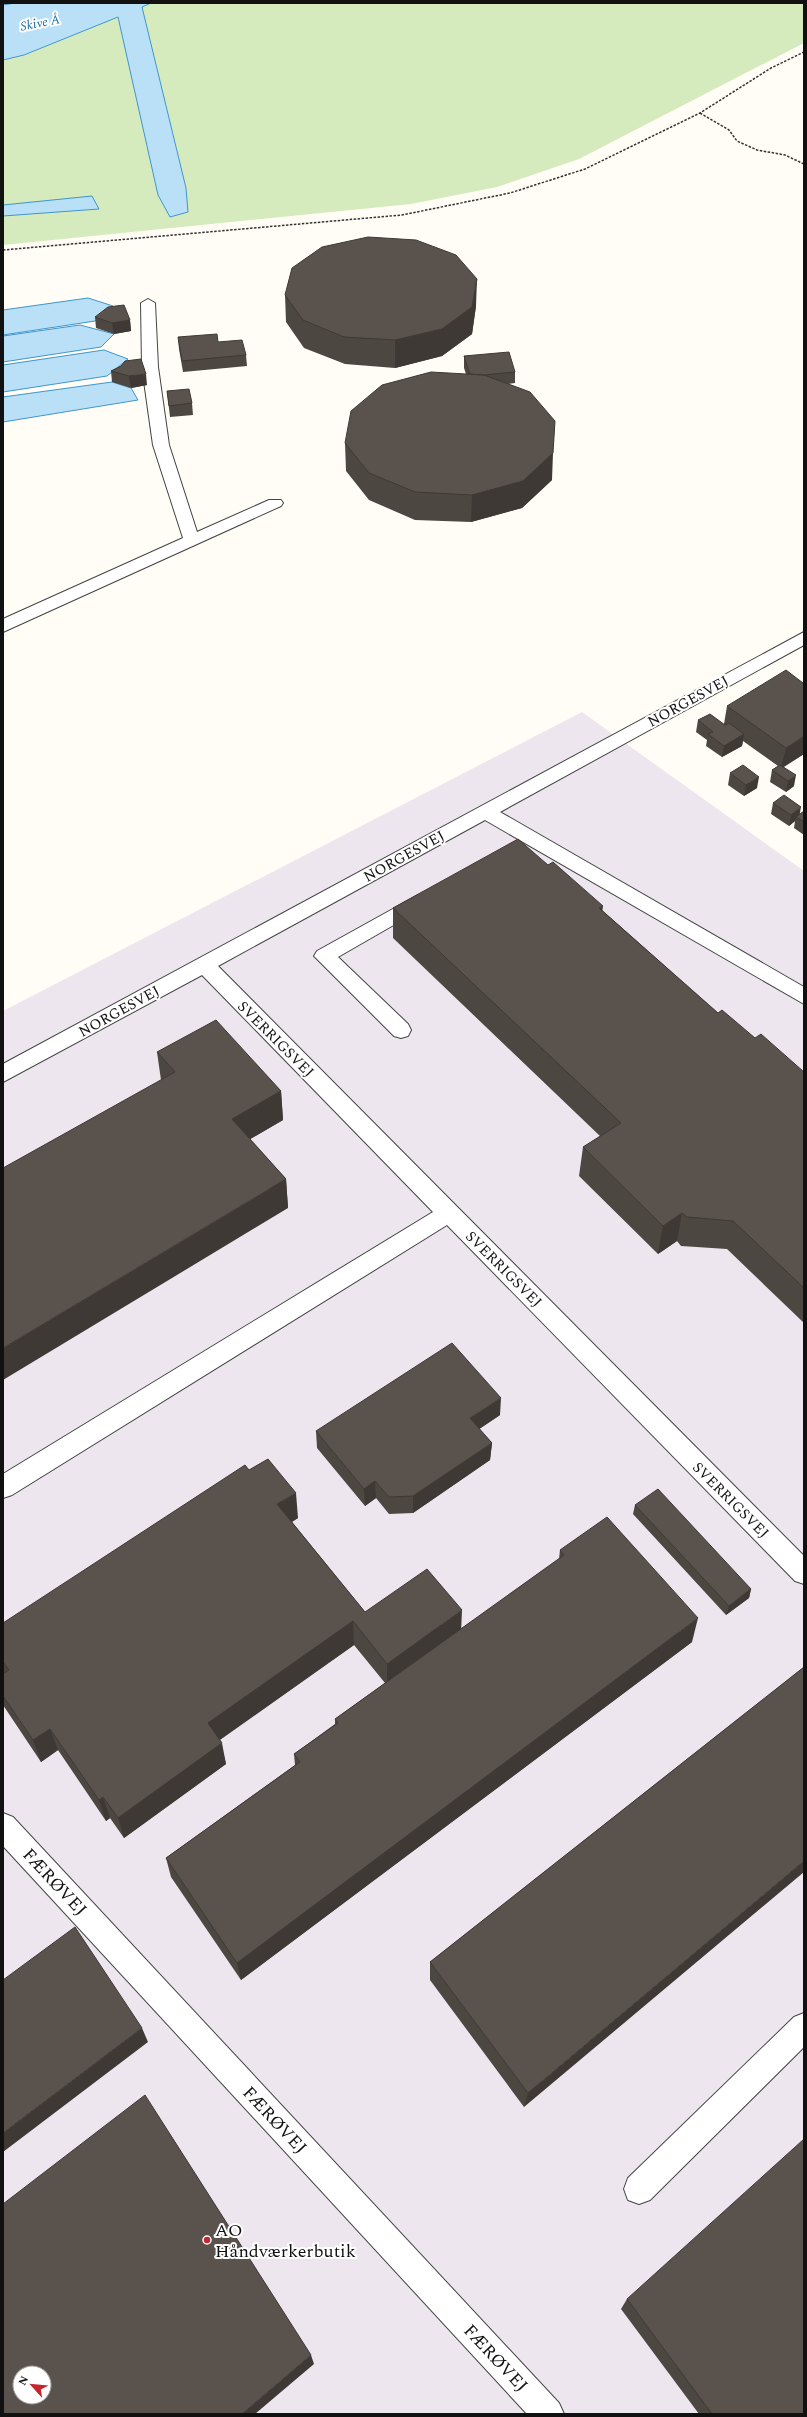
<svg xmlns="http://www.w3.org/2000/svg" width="807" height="2417" font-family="Spectral,serif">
<rect width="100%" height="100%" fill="#fffdf5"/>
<!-- industrial -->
<path fill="#eee6ef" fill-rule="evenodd" d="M582,712L804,871V2414H3V1011ZM20,2373H44V2397H20Z"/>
<!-- green -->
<path fill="#d5ebbd" d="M151,3H804V43L579,159L497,187L411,204L3,245V60L25,55Z"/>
<!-- water -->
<path fill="#b9e0f7" stroke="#3f96cf" d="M15,3H151L142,7L186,188L188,212L170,217L158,195L118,17L24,55L3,60V5Z
M92,196L99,209L3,216V205Z
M88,298L113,306L95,321L3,335V310Z
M80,325L114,334L101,347L3,362V336Z
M104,350L128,359L107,376L3,392V365Z
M112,382L131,388L138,400L3,422V397Z"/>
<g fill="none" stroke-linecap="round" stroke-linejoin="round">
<defs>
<path id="minor" d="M148,299L155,303L158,367L169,445L197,532L269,500H281L283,503L281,506L3,632V619L183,538L153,445L142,367L141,303Z
M804,632V645L500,812L804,987V1004L485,820L218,966L804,1556V1584L795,1581L447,1225L12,1495L3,1498V1474L433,1212L202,975L3,1082V1064Z
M418,895L425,897L428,902L425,907L338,957L408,1024L411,1030L408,1036L401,1038L394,1036L314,956L317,951Z
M3,1813L13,1817L559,2403L564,2414H527L3,1846Z
M804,2013V2047L650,2200L639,2204L628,2200L624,2189L628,2178L794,2017Z"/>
</defs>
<!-- minor casing -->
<use href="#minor" stroke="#444" stroke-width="2"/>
<!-- path -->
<path stroke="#333" stroke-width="1.5" stroke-dasharray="2.5 1.5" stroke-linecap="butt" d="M700,113L729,130L737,141L757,150L785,155L804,164
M3,250L402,215L510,193L585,169L700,113L771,68L804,52"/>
<!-- minor -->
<use href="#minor" fill="#fff" fill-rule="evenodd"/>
</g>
<!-- wall -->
<path fill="#4d4742" d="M285,295L476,306L472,334L442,356L395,368L345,364L304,348L286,322Z
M95,317L130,320L131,331L114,334L96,328Z
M178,337L218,342L246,355L247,366L183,372L179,349Z
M464,356L515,372V383L508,384L552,480L522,508L471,522L415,520L369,500L346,471L345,443L466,374L464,368Z
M121,366L147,385L131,388L112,382L111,371Z
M167,391L192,403L193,415L170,417Z
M727,706L804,754L784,767L794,786L786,792L770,782L772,770L778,766L743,741L742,746L722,757L706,746L707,740L696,732L698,720L724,724Z
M730,773L757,788L744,796L728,785Z
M773,803L800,814L804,811V835L794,828L795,821L789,826L771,814Z
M548,865L602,910L718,1013L804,1072V1323L727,1249L681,1246L677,1241L658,1254L579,1176L583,1147L600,1136L393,938V908Z
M157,1052L281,1091L283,1120L250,1139L286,1179L288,1208L161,1080Z
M500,1415L479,1429L492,1443L490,1460L413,1513L389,1514L376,1498L365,1506L317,1448L316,1431Z
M249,1470L298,1518L292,1522L365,1612L461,1629L559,1559L560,1550L692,1642L241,1980L171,1877L166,1858L295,1765L294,1754L335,1724V1719L385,1683L354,1645L220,1740L226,1764L124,1838L110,1818L106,1821L58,1750L41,1762L3,1705V1674L4,1673L3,1671V1623Z
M635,1505L751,1589L749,1598L726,1615L633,1514Z
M804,1667L524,2107L430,1980V1962Z
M627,2299L804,2414H699L621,2309Z"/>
<!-- shaded-wall -->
<path fill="#3f3936" d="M477,279L476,306L472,334L442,356L395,368V340Z
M130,320L131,331L114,334L112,323Z
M146,374L147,385L131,388L129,376Z
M553,453L552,480L522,508L471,522L472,495Z
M744,734L742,746L722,757L724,746Z
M804,736V754L781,768L786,748Z
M796,775L794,786L786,792L788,781Z
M759,777L757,788L744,796L746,785Z
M801,807L799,818L796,817L795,821L789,826L791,815Z
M603,906L599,936V908Z
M281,1091L283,1120L235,1148L232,1119Z
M286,1179L288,1208L3,1380V1348Z
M682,1213L677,1241L658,1254L663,1226Z
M501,1398L500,1415L469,1436L470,1418Z
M492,1443L490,1460L413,1513V1496Z
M375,1481L376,1498L365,1506L364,1489Z
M296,1493L298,1518L280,1529L277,1504Z
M751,1589L749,1598L726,1615L729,1606Z
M462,1610L461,1633L387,1686V1664Z
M698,1618L692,1642L241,1980L237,1963Z
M353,1621L354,1645L212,1745L208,1723Z
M50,1729L58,1750L41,1762L33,1740Z
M222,1743L226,1764L124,1838L118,1818Z
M103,1797L110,1818L106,1821L99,1800Z
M804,1861V1872L524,2107L528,2093Z
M142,2028L148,2042L3,2152V2133Z
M311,2355L314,2364L255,2414H242Z"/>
<!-- building -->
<path fill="#5a524d" stroke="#3f3936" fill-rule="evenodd" d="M368,237L416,240L456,255L477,279L472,307L442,329L395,340L344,337L303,320L285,295L292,268L322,247Z
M124,305L130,320L112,323L95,317L108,307Z
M217,334L218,342L242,340L246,355L182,361L178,337Z
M509,352L515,372L484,375L470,374L464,356Z
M141,359L146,374L129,376L111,371L121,366L125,361Z
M431,372L484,375L530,392L555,421L553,453L523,481L472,495L415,492L369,473L345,443L351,411L382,385Z
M189,389L192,403L169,406L167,391Z
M786,670L803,683L804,682V736L786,748L727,706Z
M710,714L725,725L729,723L744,734L724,746L708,734L713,732L698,720Z
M743,765L759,777L746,785L730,773Z
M780,765L796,775L788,781L772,770Z
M784,795L801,807L791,815L773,803Z
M804,811V822L796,817Z
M518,839L548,865L553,862L603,906L599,908L718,1013L722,1010L755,1038L761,1034L804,1072V1288L733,1221L687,1217L682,1213L663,1226L583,1147L621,1123L393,908Z
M216,1020L281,1091L232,1119L286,1179L3,1348V1168L175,1072L157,1052Z
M452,1343L501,1398L470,1418L492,1443L413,1496L389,1497L375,1481L364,1489L316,1431Z
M268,1459L296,1493L277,1504L365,1612L427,1569L462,1610L387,1664L353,1621L208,1723L222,1743L118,1818L103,1797L99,1800L50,1729L33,1740L3,1696V1674L9,1670L3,1662V1623L245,1465L249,1470Z
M658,1489L751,1589L729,1606L635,1505Z
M607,1517L698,1618L237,1963L166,1858L300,1762L294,1754L338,1723L335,1719L564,1555L560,1550Z
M804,1667V1861L528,2093L430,1962Z
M75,1927L142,2028L3,2133V1980Z
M145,2095L311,2355L242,2414H3V2204ZM20,2373H44V2397H20Z
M804,2139V2414H712L627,2299Z"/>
<!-- markers -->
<circle fill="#c4262e" stroke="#fff" stroke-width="1.5" cx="207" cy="2240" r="4"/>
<g text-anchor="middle" stroke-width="4" stroke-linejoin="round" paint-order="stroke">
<!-- far-water labels -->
<g font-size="13" font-style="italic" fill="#1768a6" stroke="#fff">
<text transform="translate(40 22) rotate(-11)" y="5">Skive Å</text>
</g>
<!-- street labels -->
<g font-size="15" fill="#111" stroke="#fff">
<text transform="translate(688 701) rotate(-29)" y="5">NORGESVEJ</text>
<text transform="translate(404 856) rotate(-29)" y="5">NORGESVEJ</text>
<text transform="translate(119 1011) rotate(-29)" y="5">NORGESVEJ</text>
<text transform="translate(276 1039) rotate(45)" y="5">SVERRIGSVEJ</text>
<text transform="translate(504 1269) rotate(45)" y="5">SVERRIGSVEJ</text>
<text transform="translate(731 1500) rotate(45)" y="5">SVERRIGSVEJ</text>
</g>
<!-- near-street labels -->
<g font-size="18" fill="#111" stroke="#fff">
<text transform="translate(55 1882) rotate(47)" y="6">FÆRØVEJ</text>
<text transform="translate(275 2120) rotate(47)" y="6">FÆRØVEJ</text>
<text transform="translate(496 2358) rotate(47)" y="6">FÆRØVEJ</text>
</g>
<!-- near-poi labels -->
<g font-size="18" fill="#111" stroke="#fff" text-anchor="start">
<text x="215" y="2236">AO<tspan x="215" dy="21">Håndværkerbutik</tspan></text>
</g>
</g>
<!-- border -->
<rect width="807" height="2417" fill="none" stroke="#111111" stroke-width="8"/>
<!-- north arrow -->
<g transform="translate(32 2385) rotate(297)"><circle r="19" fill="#ffffff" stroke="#a0a0a0"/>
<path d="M0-3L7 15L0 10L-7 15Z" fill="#c4262e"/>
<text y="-6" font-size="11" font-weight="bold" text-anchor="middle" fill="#111111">N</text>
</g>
</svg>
